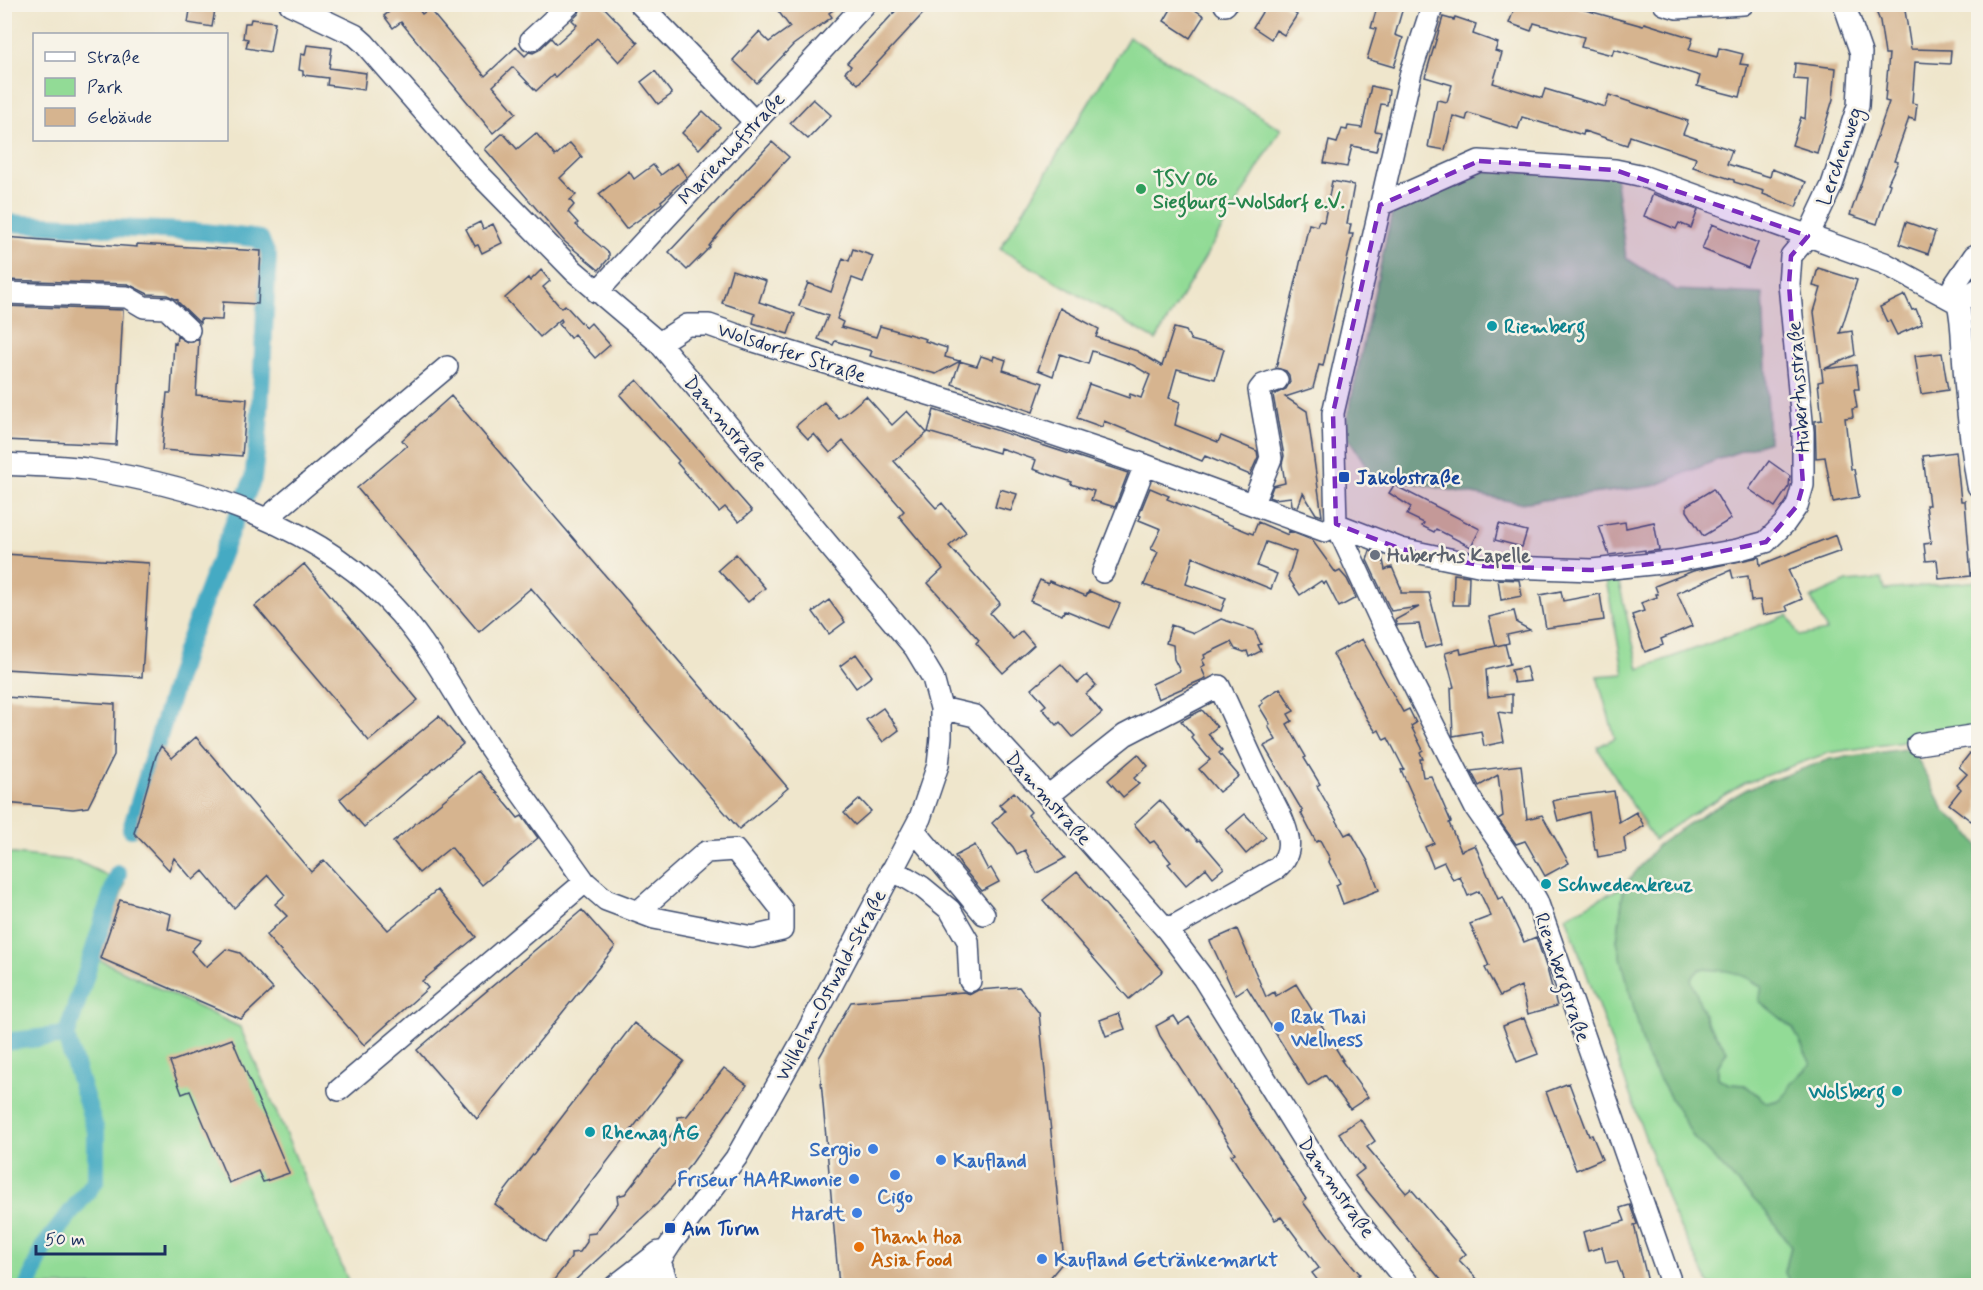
<svg xmlns="http://www.w3.org/2000/svg" width="1983" height="1290" font-family="Mynerve,sans-serif">
<rect width="100%" height="100%" fill="#f7f3e8"/>
<filter id="ink" filterUnits="userSpaceOnUse"><feTurbulence type="fractalNoise" baseFrequency=".0167" numOctaves="2"/><feDisplacementMap in="SourceGraphic" scale="12" xChannelSelector="R" yChannelSelector="G"/><feConvolveMatrix kernelMatrix="1 2 1 2 8 2 1 2 1" color-interpolation-filters="sRGB"/></filter>
<filter id="wash" filterUnits="userSpaceOnUse"><feTurbulence type="fractalNoise" baseFrequency=".008" numOctaves="4" result="noise"/><feDisplacementMap in="SourceGraphic" scale="24" xChannelSelector="R" yChannelSelector="G"/><feGaussianBlur stdDeviation="1.35" result="paint"/><feColorMatrix in="noise" values="0 0 0 0 0 0 0 0 0 0 0 0 0 0 0 0 0 1.4 0 .05"/><feComposite in="paint" operator="in"/></filter>
<g filter="url(#wash)">
<rect width="100%" height="100%" fill="#efe6cc"/>
<!-- green -->
<path fill="#92db96" stroke="#56857a" stroke-width="1.5" d="M1129,37L1281,129L1156,340L1000,249Z
M1618,579L1639,669L1788,615L1799,636L1827,631L1811,598L1847,582L1882,579L1885,590L1978,581V728L1918,740L1828,753L1745,783L1694,813L1654,840L1597,747L1615,738L1597,676L1624,674L1606,580Z
M5,853L77,861L125,884L98,959L240,1027L350,1285L5,1286Z
M1624,886L1617,941L1767,1213L1791,1246L1785,1272L1791,1285H1710L1672,1212L1566,916Z
M1699,969L1728,970L1742,974L1762,987L1778,1016L1793,1028L1811,1064L1790,1085L1787,1092L1779,1100L1767,1103L1745,1085L1729,1084L1718,1078V1066L1727,1051L1706,1020L1690,979Z"/>
<!-- forest -->
<path fill="#75bb7f" stroke="#48756e" stroke-width="1.5" fill-rule="evenodd" d="M1480,171L1615,175L1626,258L1676,290L1763,294L1769,441L1724,457L1654,486L1520,503L1372,475L1349,439L1346,423L1393,208Z
M1912,748L1944,810L1965,828L1978,845V1285H1791L1785,1273L1791,1246L1767,1213L1694,1138L1646,1056L1617,941L1624,886L1658,845L1686,825L1747,789L1830,759ZM1700,969C1729,970 1737,971 1762,986L1759,1001L1793,1028L1811,1064L1790,1085L1787,1092L1780,1100L1767,1103L1745,1085L1729,1084L1718,1078V1066L1727,1051L1706,1020L1691,979Z"/>
<g fill="none" stroke-linecap="round" stroke-linejoin="round">
<!-- canal -->
<path stroke="#44aac3" stroke-width="18" d="M4,223L204,232L260,239L268,257L259,427L253,479L231,530L185,651L131,829
M66,1037L118,874
M4,1042L56,1036L66,1037
M28,1286L43,1248L96,1180V1131L66,1037"/>
</g>
<g id="blocks">
<!-- building -->
<path fill="#d6b48f" d="M191,4H216L212,27L188,23Z
M399,4H415L422,14L429,9L485,76L516,47L525,56L529,52L533,53L539,50L551,38L556,44L577,25L572,20L579,13L582,4H601L638,43L619,62L597,38L555,77L553,75L536,91L513,67L493,86L516,113L493,133L401,22L393,28L384,16Z
M773,4H842L829,13L832,17L793,45L757,83L733,60L759,32L769,42L790,27Z
M902,4H932L858,84L845,72L851,66L847,63Z
M1174,4H1186L1204,16L1190,38L1164,21Z
M1267,4H1282L1297,15L1284,35L1276,30L1271,39L1253,27Z
M1378,4H1404L1395,35L1403,38L1394,67L1367,59L1376,29L1371,28Z
M1516,4H1579L1578,8L1643,26L1644,23L1693,38L1689,50L1717,57L1719,48L1743,54L1740,64L1748,65L1740,97L1697,86L1700,76L1614,49L1612,55L1581,47L1584,37L1534,23L1531,31L1509,23Z
M1873,4H1904L1911,49L1951,50L1950,64L1915,62L1912,103L1917,104L1915,120L1909,118L1894,161L1898,162L1888,183L1890,184L1877,224L1850,215L1889,102L1885,101L1889,54H1885L1880,21Z
M1443,17L1454,20L1455,17L1476,24L1473,34L1498,43L1495,51L1502,53L1493,83L1542,98L1545,89L1605,107L1609,95L1688,121L1683,134L1732,150L1727,164L1770,177L1772,169L1806,182L1796,207L1763,194L1764,191L1734,182V180L1693,167L1696,158L1630,136L1627,145L1584,131L1583,135L1522,117L1518,129L1468,113L1466,120L1453,116L1445,150L1428,147L1437,100L1447,102L1452,85L1425,77Z
M251,19L275,22L270,52L246,48L248,39L243,38L245,23H250Z
M307,45L332,48L329,68L366,73L364,90L327,85L328,78L303,75V71L299,70L301,54L305,55Z
M1795,63L1836,68L1833,99L1817,153L1792,145L1801,117L1805,119L1808,80L1794,79Z
M655,71L672,94L658,104L641,82Z
M1371,86L1389,90L1387,105L1381,104L1375,131L1381,132L1376,151L1352,146L1347,167L1324,163L1329,141L1337,143L1342,129L1347,130L1348,126L1362,128Z
M813,99L831,115L808,139L790,123Z
M703,111L720,127L699,149L682,133Z
M503,133L517,149L536,133L555,156L570,143L582,157L560,178L576,195L570,200L574,205L568,212L578,223L576,225L609,253V258L599,270L565,242L485,149Z
M772,142L789,157L723,228L709,246L710,247L687,270L669,252Z
M677,163L687,177L671,191L672,192L661,201L662,203L626,229L599,194L629,171L634,179L653,165L661,175Z
M1332,181L1354,185L1347,224H1351L1349,234H1353L1323,366L1319,365L1313,388L1285,397L1307,411L1322,516L1316,514L1303,493L1298,507L1292,505L1291,497L1274,499L1269,497L1273,486L1285,483L1282,464L1284,456L1273,395L1286,389L1290,382L1289,375L1286,371L1276,368L1309,224L1317,226L1319,221L1324,222Z
M1653,194L1698,210L1691,228L1679,223L1676,229L1644,216Z
M480,222L483,229L493,224L502,243L482,253L478,245L475,246L466,229Z
M1906,222L1935,232L1928,254L1899,244Z
M1712,224L1758,243L1748,268L1702,249Z
M4,237L137,247V244L261,251L258,304L223,302L222,320L200,319V323L178,302V300L167,295L148,294L128,284L4,280Z
M853,249L873,256L863,282L852,278L837,319L843,322L841,327L876,337L880,326L926,339L925,341L947,348L945,357L977,366L981,356L993,360L994,356L1006,360L1003,370L1043,383L1033,412L952,384L960,361L936,374L870,356L872,351L835,341L833,345L818,339L828,316L799,306L808,283L831,292L843,258L849,261Z
M1818,268L1857,280L1840,333L1852,331L1855,355L1824,369L1856,365L1859,389H1854L1857,408L1852,409L1853,417L1845,418L1851,469H1854L1859,497L1833,502L1825,457L1816,458V452L1815,421L1822,420L1818,382L1823,381L1814,312L1821,288L1813,286Z
M541,270L550,281L543,287L561,308L565,305L586,328L591,323L610,345L595,358L574,334L570,338L559,324L562,321L561,319L540,337L505,298L528,278L530,281Z
M732,270L766,281L759,302L795,314L788,334L753,323L755,314L722,303Z
M1905,295L1912,310L1916,309L1922,324L1897,335L1890,321L1887,322L1880,307Z
M4,306L123,310L116,445L4,440Z
M1060,308L1099,329L1096,337L1137,351L1162,366L1174,328L1186,331L1191,340L1224,349L1215,379L1177,369L1169,398L1180,402L1175,425L1218,442L1221,436L1257,451L1258,457L1250,475L1205,456L1202,461L1104,421L1102,427L1077,418L1089,384L1129,398L1130,394L1141,398L1150,375L1133,365L1092,351L1088,364L1060,354L1053,376L1038,370Z
M177,336L187,342H193L199,338L196,395L247,399L242,456L162,450L167,393H171L174,343L176,344Z
M1942,353L1948,390L1921,394L1915,356Z
M637,380L752,511L739,522L725,507L719,512L677,463L679,461L620,395Z
M451,396L788,788L739,829L531,588L479,632L357,488L407,446L402,440Z
M866,396L892,425L907,411L927,433L894,461L936,508L942,503L966,532L949,546L1000,603L990,613L1013,639L1022,631L1034,645L1003,673L976,643L979,640L928,583L943,569L899,516L904,511L843,441L830,453L814,434L808,439L796,426L824,402L839,419Z
M934,410L1128,473L1115,507L1091,500L1094,491L1071,484L1072,482L1033,469L1036,460L1000,448L999,453L928,432Z
M1956,452L1961,501H1965L1971,576L1939,579L1937,560L1926,561L1924,544L1931,543L1926,505H1929L1923,456Z
M1769,461L1790,476L1789,486L1775,507L1749,489Z
M1394,485L1480,529L1471,547L1436,529L1434,532L1422,526L1424,523L1407,515L1411,507L1389,493Z
M1150,488L1169,496L1167,499L1253,534L1258,522L1288,535L1289,531L1312,540L1336,573L1340,571L1347,579L1356,598L1339,607L1326,582L1324,584L1321,581L1300,595L1288,577L1296,552L1266,542L1257,566L1277,574L1271,589L1193,557L1186,584L1226,598L1221,611L1144,585L1158,552L1151,549L1161,529L1139,520L1141,516L1139,515Z
M1000,489L1017,494L1011,511L995,507Z
M1713,489L1731,519L1703,536L1687,511V505Z
M1625,522L1626,528L1654,522L1659,550L1645,552V550L1609,555L1599,526Z
M1499,524L1527,531L1522,547L1495,540Z
M1836,535L1841,551L1788,570L1802,599L1786,606L1788,611L1763,615L1760,600L1751,601L1748,576L1733,578L1731,570L1677,593L1692,626L1661,639L1663,645L1645,652L1632,615L1644,611L1641,603L1657,597L1656,594H1658L1655,586L1693,571L1759,557L1760,565Z
M1370,551L1382,555L1385,570L1392,567L1401,588V593H1429L1442,644L1425,648L1419,624L1397,625L1395,620L1419,607L1391,611L1367,560Z
M4,554L149,563L142,677L4,669Z
M736,554L765,588L748,602L718,570Z
M304,564L418,700L369,741L255,606Z
M1454,574L1469,576L1468,605H1453Z
M1498,579L1519,580L1522,596L1501,600Z
M1040,580L1048,584L1049,581L1086,596L1089,591L1120,604L1109,628L1065,610L1062,615L1030,601Z
M1561,591L1563,601L1600,594L1604,620L1546,628L1540,595Z
M829,600L845,622L829,634L813,612Z
M1514,611L1517,623L1530,630L1507,635L1509,643L1496,646L1489,617Z
M1221,619L1254,630L1261,644L1258,645L1261,651L1249,657L1247,651L1244,652L1235,649L1231,642L1204,655L1205,658L1202,660L1205,665L1201,667L1206,678L1158,699L1152,684L1180,671L1174,659L1173,645L1166,643L1171,625L1194,633Z
M1362,639L1403,712L1409,709L1416,723L1411,726L1423,750L1420,752L1423,759H1420L1423,777L1431,776L1451,822L1449,823L1461,851L1475,845L1498,899L1503,897L1524,942L1536,937L1547,969L1557,1006L1528,1014L1521,986L1500,996L1485,968L1489,966L1470,924L1491,916L1479,891L1468,896L1460,877L1453,880L1444,862L1433,867L1425,847L1434,843L1401,770L1404,769L1388,738L1384,740L1379,730L1376,732L1367,719L1333,654Z
M1505,644L1510,664L1486,670L1488,697L1512,694V714L1498,712L1504,742L1484,746L1481,731L1453,736L1451,688L1454,687L1445,653L1460,649L1461,654Z
M856,654L872,676L856,688L840,666Z
M1061,664L1078,683L1087,675L1096,685L1086,694L1102,713L1073,737L1060,722L1057,725L1042,708L1046,705L1032,689Z
M1526,667L1530,681L1514,683L1511,670Z
M1280,688L1294,711L1288,714L1292,721L1287,724L1306,757L1304,758L1320,784L1317,786L1345,835L1351,832L1369,863L1379,890L1343,904L1336,885L1340,883L1329,862L1330,859L1320,840L1316,842L1301,813L1303,812L1264,746L1276,740L1268,726L1270,724L1259,706L1263,703L1261,700Z
M4,697L115,704L114,755L88,807L73,809L4,803Z
M883,708L899,730L883,742L866,720Z
M1202,710L1217,727L1208,734L1222,750L1219,753L1239,776L1219,792L1199,769L1210,760L1191,737L1193,735L1181,721Z
M439,716L463,744L364,827L340,799Z
M196,737L311,872L324,860L388,930L437,890L476,937L422,981L428,988L364,1045L266,935L287,916L275,904L285,895L268,875L234,908L203,871L193,880L174,858L169,870L134,833L156,756L161,746L172,758Z
M1974,748H1978V812L1971,821L1949,804L1961,789L1957,785L1967,774L1959,767Z
M1138,754L1148,766L1134,778L1139,784L1123,797L1108,780Z
M1521,765L1527,819L1542,815L1569,863L1545,876L1525,841L1516,844L1498,819L1503,816L1498,775L1479,786L1471,771Z
M479,771L518,818L522,816L538,838L482,885L451,847L419,873L393,842Z
M1614,791L1619,822L1636,812L1644,826L1624,838L1626,852L1598,857L1597,850H1595L1589,812L1558,821L1553,801L1569,797Z
M1014,792L1031,812L1028,815L1065,858L1037,873L1025,850L1017,854L1013,847L992,823L1005,811L999,805Z
M860,799L871,811L855,825L844,813Z
M1160,800L1187,831L1188,830L1198,841L1200,840L1224,868L1213,877L1206,868L1186,885L1168,864L1171,862L1154,841L1150,843L1134,824Z
M1245,814L1266,837L1246,854L1226,830Z
M975,845L988,870L991,868L999,882L982,891L962,867L955,856Z
M1077,872L1163,971L1129,999L1043,900Z
M120,900L171,914L168,929L201,940L191,951L206,967L226,949L240,953L273,989L241,1019L100,958Z
M582,910L615,947L477,1119L417,1050Z
M1237,929L1266,997L1274,992L1276,996L1296,984L1343,1060H1341L1368,1097L1350,1109L1325,1075L1308,1086L1247,987L1235,995L1210,941Z
M1019,987L1039,1013L1064,1261L1049,1279L989,1286H839L819,1058L851,1002L963,992L971,994L978,990Z
M1119,1013L1125,1029L1106,1036L1100,1020Z
M1174,1016L1179,1024L1189,1017L1239,1095L1250,1114H1249L1306,1199L1303,1202L1340,1251L1360,1274L1358,1275L1367,1286H1322L1312,1273L1319,1268L1281,1217L1275,1220L1247,1180L1231,1155L1235,1153L1160,1036L1156,1026Z
M1524,1018L1538,1054L1517,1062L1503,1026Z
M634,1023L684,1061L546,1242L495,1204Z
M232,1039L289,1173L263,1182L258,1171L229,1183L190,1091L182,1094L170,1062Z
M724,1068L747,1085L692,1163L657,1204L569,1286H549L571,1258V1253L580,1252L587,1242V1234L595,1233L618,1203L617,1196L625,1194L679,1125L678,1117L687,1116Z
M1569,1083L1589,1136L1592,1135L1602,1159L1576,1170L1546,1092Z
M1360,1119L1375,1141L1367,1147L1406,1193L1411,1189L1466,1254L1459,1260L1484,1286H1446L1355,1176L1364,1169L1339,1133Z
M1630,1205L1637,1224L1634,1225L1649,1286H1626L1617,1261L1606,1263L1602,1247L1588,1251L1583,1232L1625,1221L1620,1208Z"/>
</g>
</g>
<g filter="url(#ink)">
<use href="#blocks" fill-opacity="0" stroke="#3b4a6e" stroke-width="1.5"/>
<g fill="none" stroke-linecap="round" stroke-linejoin="round">
<defs>
<path id="minor" d="M290,4L355,35L364,43L476,171L574,271L659,343L915,648L933,678L941,708V737L938,765L920,818L806,1034L736,1158L672,1242L643,1286
M640,4L755,122
M1433,4L1411,72L1333,413L1336,524L1381,621L1475,807L1522,875L1537,901L1672,1286
M1664,4L1677,8L1743,4
M1225,5L1226,4
M531,40L570,4
M1380,205L1479,161L1615,170L1639,175L1884,263L1958,303C1963,324 1962,345 1964,367C1967,407 1971,447 1978,486
M597,292L865,4
M4,293L127,297L144,307L166,308L189,330
M1947,296L1974,256L1978,254
M1958,303L1978,289
M659,343L687,325H709L754,341L974,408L1145,465L1325,531L1336,524
M4,464C31,466 59,465 86,469C198,486 324,526 400,614C436,655 460,705 491,750C521,794 554,838 585,882L606,900L654,918L752,937L782,930V910L735,850L706,852L639,911
M1253,503L1271,458L1259,390L1263,385L1277,380
M267,518L447,367
M1336,524L1401,549L1483,566L1592,570L1671,562L1737,550L1766,542L1785,523L1797,506L1803,485V432L1789,284L1791,256L1808,236L1832,185L1858,106L1861,53L1844,4
M1103,572L1145,465
M941,708L975,716L1031,777L1167,930L1203,978L1330,1183L1356,1219L1410,1286
M1918,744L1978,735
M1048,796L1125,735L1219,686C1235,719 1249,754 1266,787C1274,804 1285,820 1288,838C1290,850 1286,860 1277,868L1167,930
M914,830L984,914
M891,871L907,878L922,887L950,910L968,941L970,981
M339,1090L585,882
M660,1261L668,1286
M615,1286L659,1252"/>
</defs>
<!-- minor casing -->
<use href="#minor" stroke="#3b4a6e" stroke-width="24"/>
<!-- minor -->
<use href="#minor" stroke="#fff" stroke-width="21"/>
</g>
</g>
<!-- marked area -->
<path fill="#7b2cbf" fill-opacity="0.2" stroke="#7b2cbf" stroke-width="4.5" stroke-dasharray="12 8" stroke-linejoin="round" d="M1479,161L1615,170L1808,236L1791,256L1789,284L1803,485L1797,506L1766,542L1671,562L1592,570L1483,566L1401,549L1336,524L1333,413L1380,205Z"/>
<!-- markers -->
<circle fill="#2e9e5b" stroke="#f7f3e8" stroke-width="2" cx="1141" cy="189" r="6"/>
<g fill="#0f9aa8" stroke="#f7f3e8" stroke-width="2">
<circle cx="1492" cy="326" r="6"/>
<circle cx="1546" cy="884" r="6"/>
<circle cx="1897" cy="1091" r="6"/>
<circle cx="590" cy="1132" r="6"/>
</g>
<g fill="#1a4fb4" stroke="#f7f3e8" stroke-width="2">
<rect x="1338" y="471" width="12" height="12" rx="3"/>
<rect x="664" y="1222" width="12" height="12" rx="3"/>
</g>
<circle fill="#6b7280" stroke="#f7f3e8" stroke-width="2" cx="1375" cy="555" r="6"/>
<g fill="#3f7fe0" stroke="#f7f3e8" stroke-width="2">
<circle cx="1279" cy="1027" r="6"/>
<circle cx="873" cy="1149" r="6"/>
<circle cx="941" cy="1160" r="6"/>
<circle cx="895" cy="1175" r="6"/>
<circle cx="854" cy="1179" r="6"/>
<circle cx="857" cy="1213" r="6"/>
<circle cx="1042" cy="1259" r="6"/>
</g>
<circle fill="#e8710a" stroke="#f7f3e8" stroke-width="2" cx="859" cy="1247" r="6"/>
<g text-anchor="middle" stroke-width="5" stroke-linejoin="round" paint-order="stroke">
<!-- street labels -->
<g font-size="20" fill="#1b2f5e" stroke="#f7f3e8">
<text transform="translate(731 148) rotate(-47)" y="7">Marienhofstraße</text>
<text transform="translate(1839 156) rotate(-71)" y="7">Lerchenweg</text>
<text transform="translate(792 352) rotate(18)" y="7">Wolsdorfer Straße</text>
<text transform="translate(1798 387) rotate(-94)" y="7">Hubertusstraße</text>
<text transform="translate(726 423) rotate(50)" y="7">Dammstraße</text>
<text transform="translate(1049 798) rotate(48)" y="7">Dammstraße</text>
<text transform="translate(1563 977) rotate(71)" y="7">Riembergstraße</text>
<text transform="translate(830 985) rotate(-62)" y="7">Wilhelm-Ostwald-Straße</text>
<text transform="translate(1337 1187) rotate(55)" y="7">Dammstraße</text>
</g>
<!-- leisure labels -->
<g font-size="20" font-weight="bold" fill="#27864d" stroke="#f7f3e8" text-anchor="start">
<text x="1153" y="185">TSV 06<tspan x="1153" dy="23">Siegburg-Wolsdorf e.V.</tspan></text>
</g>
<!-- culture labels -->
<g font-size="20" font-weight="bold" fill="#0d838f" stroke="#f7f3e8" text-anchor="start">
<text x="1504" y="333">Riemberg</text>
<text x="1558" y="891">Schwedenkreuz</text>
<text x="1885" y="1098" text-anchor="end">Wolsberg</text>
<text x="602" y="1139">Rhenag AG</text>
</g>
<!-- transit labels -->
<g font-size="20" font-weight="bold" fill="#164399" stroke="#f7f3e8" text-anchor="start">
<text x="1356" y="484">Jakobstraße</text>
<text x="682" y="1235">Am Turm</text>
</g>
<!-- worship labels -->
<g font-size="20" font-weight="bold" fill="#5b616d" stroke="#f7f3e8" text-anchor="start">
<text x="1387" y="562">Hubertus Kapelle</text>
</g>
<!-- shop labels -->
<g font-size="20" font-weight="bold" fill="#366cbe" stroke="#f7f3e8" text-anchor="start">
<text x="1291" y="1023">Rak Thai<tspan x="1291" dy="23">Wellness</tspan></text>
<text x="861" y="1156" text-anchor="end">Sergio</text>
<text x="953" y="1167">Kaufland</text>
<text x="842" y="1186" text-anchor="end">Friseur HAARmonie</text>
<text x="895" y="1203" text-anchor="middle">Cigo</text>
<text x="845" y="1220" text-anchor="end">Hardt</text>
<text x="1054" y="1266">Kaufland Getränkemarkt</text>
</g>
<!-- food labels -->
<g font-size="20" font-weight="bold" fill="#c56008" stroke="#f7f3e8" text-anchor="start">
<text x="871" y="1243">Thanh Hoa<tspan x="871" dy="23">Asia Food</tspan></text>
</g>
</g>
<!-- margin -->
<rect width="1983" height="1290" fill="none" stroke="#f7f3e8" stroke-width="24"/>
<!-- legend -->
<rect x="33" y="33" width="195" height="108" fill="#f7f3e8" stroke="#9fa5b1" stroke-width="1.5"/>
<rect x="45" y="52" width="30" height="9" fill="#ffffff" stroke="#9fa5b1" stroke-width="1.5"/>
<text x="87" y="63" font-size="18" fill="#1b2f5e">Straße</text>
<rect x="45" y="78" width="30" height="18" fill="#92db96" stroke="#9fa5b1" stroke-width="1.5"/>
<text x="87" y="93" font-size="18" fill="#1b2f5e">Park</text>
<rect x="45" y="108" width="30" height="18" fill="#d6b48f" stroke="#9fa5b1" stroke-width="1.5"/>
<text x="87" y="123" font-size="18" fill="#1b2f5e">Gebäude</text>
<!-- scale -->
<path d="M36 1245v9h129v-9" fill="none" stroke="#1b2f5e" stroke-width="3"/>
<text x="45" y="1245" font-size="18" fill="#1b2f5e" stroke="#f7f3e8" stroke-width="4.5" paint-order="stroke">50 m</text>
</svg>
